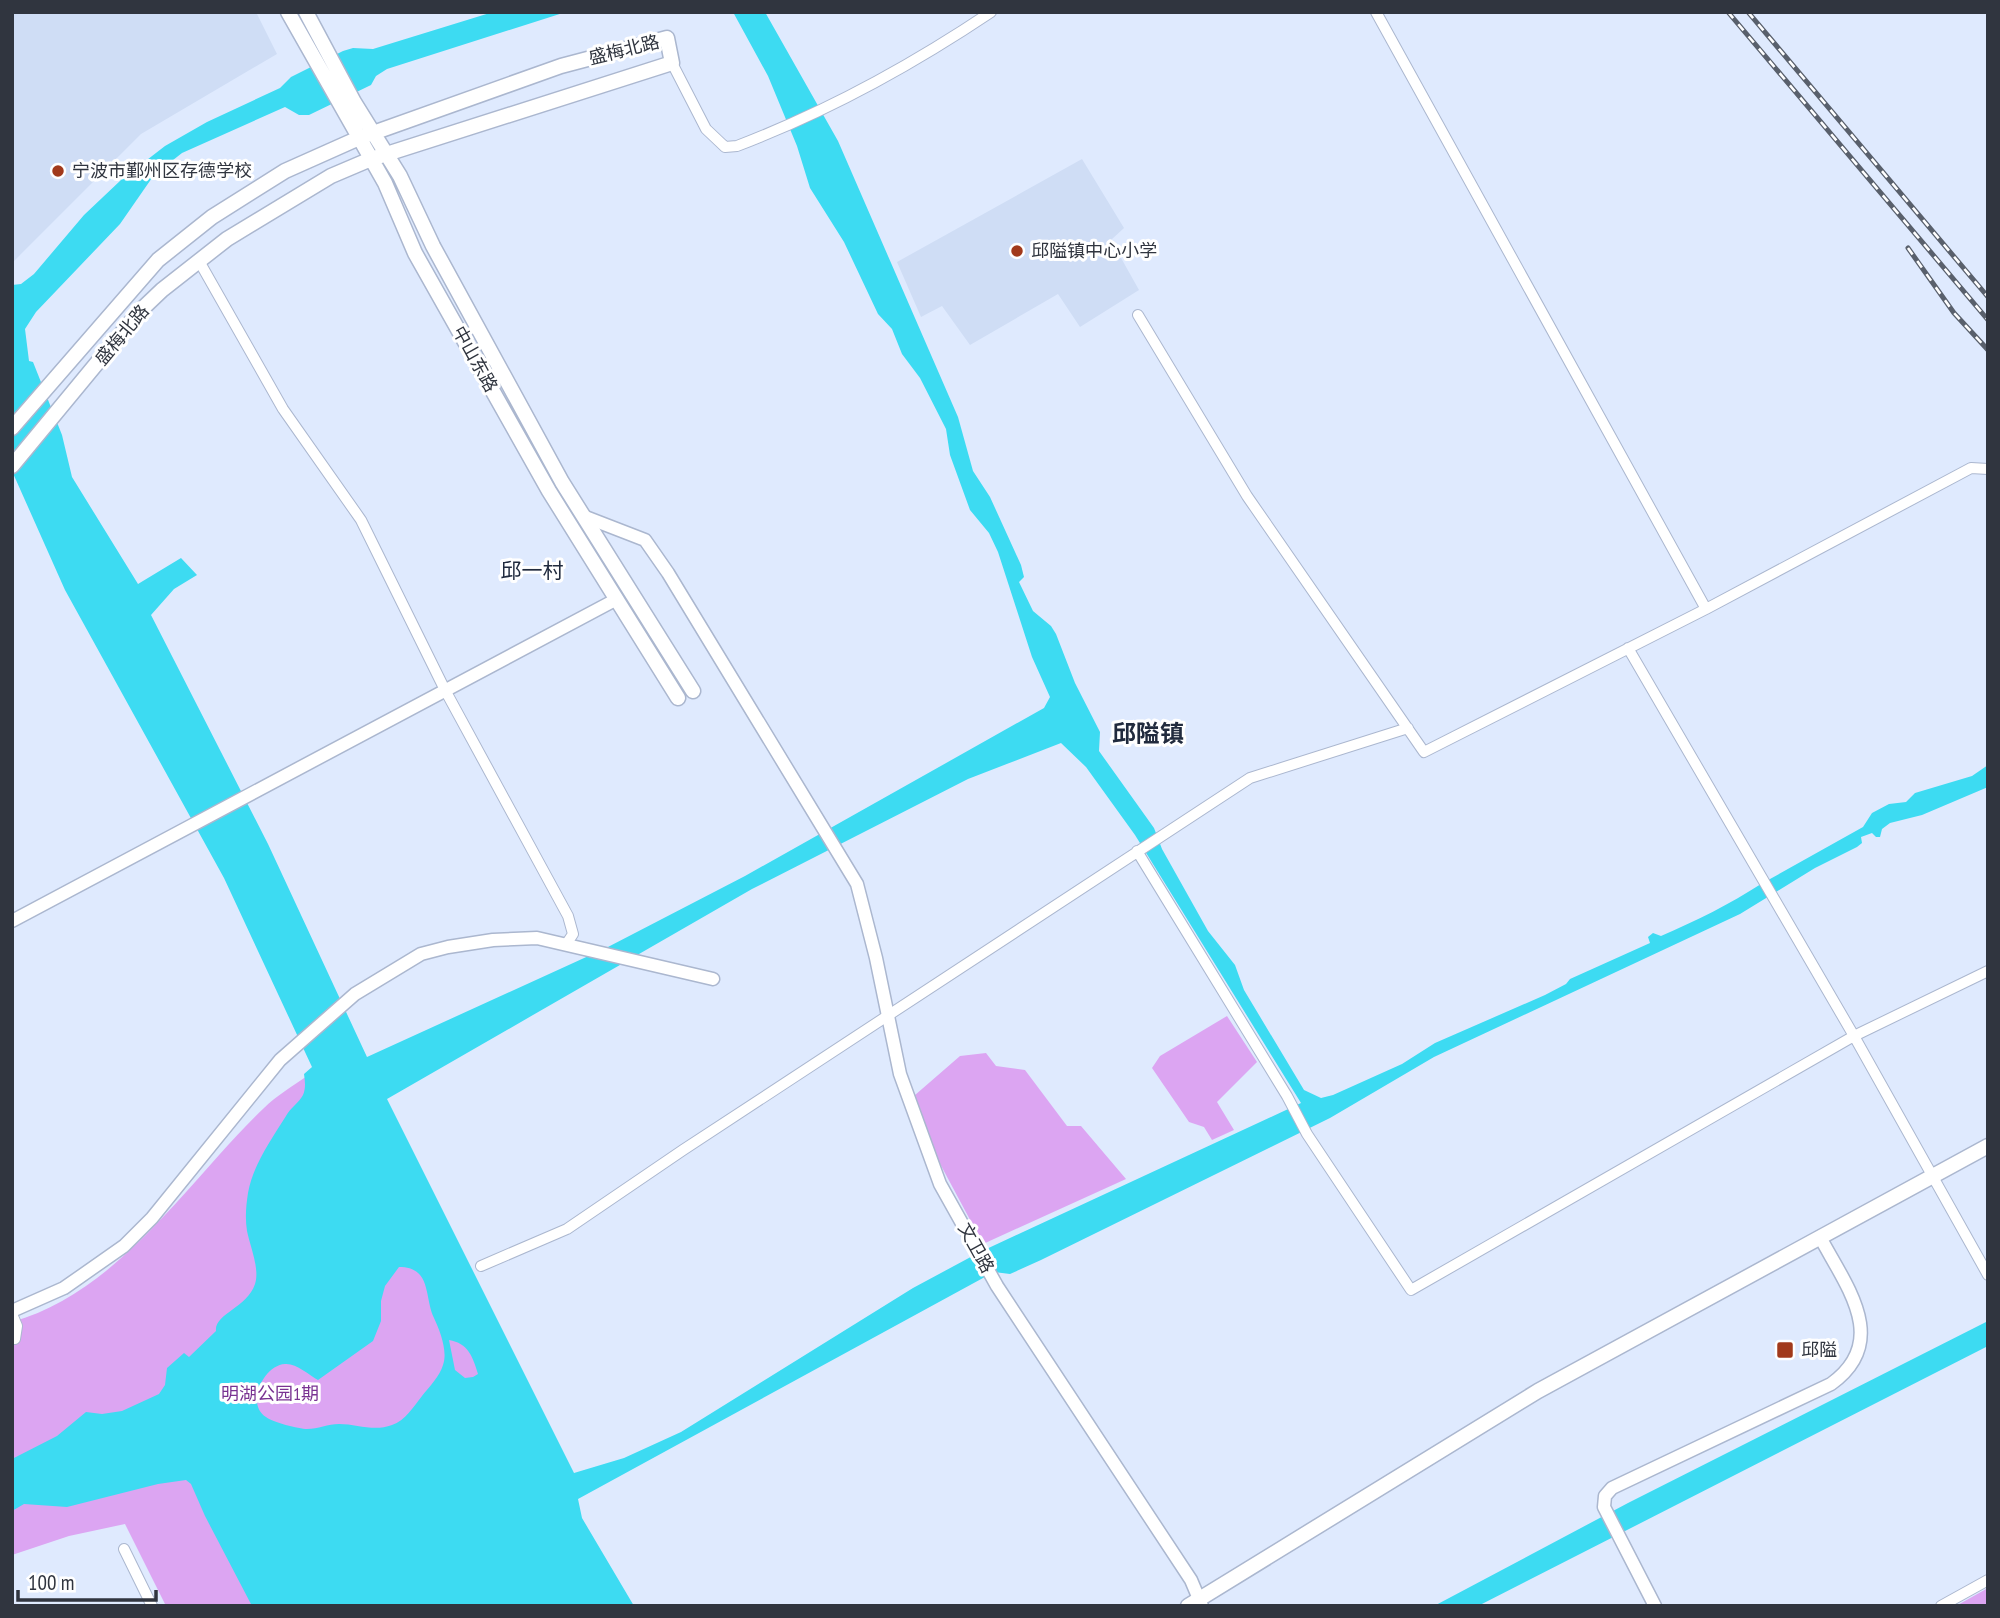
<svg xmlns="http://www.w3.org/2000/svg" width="2000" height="1618" font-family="'PT Sans Narrow','Noto Sans SC',sans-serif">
<rect width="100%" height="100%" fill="#dfeafe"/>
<!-- built -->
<path fill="#cfddf5" d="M12,12H256L277,54L141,134L12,263Z
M1082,159L1124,228L1111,240L1139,290L1080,327L1058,294L970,345L942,306L921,317L897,262Z"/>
<!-- green -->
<path fill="#dca5f2" d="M1227,1016L1257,1062L1217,1102L1234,1130L1212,1140L1204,1127L1189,1122L1152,1068L1160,1056Z
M986,1053L996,1066L1025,1070L1067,1126H1081L1126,1179L983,1244L907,1102L960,1056Z
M307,1076L474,1352L603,1606H166L125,1524L69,1536L12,1555V1322C119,1292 188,1181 264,1108C276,1096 293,1086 307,1076Z
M1988,1588V1606H1956Z"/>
<!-- water -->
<path fill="#3ddbf2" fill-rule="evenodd" d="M493,12H566L387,69L376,76L371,85L309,115H299L285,107L182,153L154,175L120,224L36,312L25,329L29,361L33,362L62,435L72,477L138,584L181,558L197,575L174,589L151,615L268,844L367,1057L606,948L745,876L1044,708L1050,697L1032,657L998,552L989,533L970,510L950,455L946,429L920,378L902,354L892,329L878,314L844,242L810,188L797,146L768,76L733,12H765L838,141L958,417L973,471L990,497L1021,565L1024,577L1019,582L1033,611L1051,626L1056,634L1075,683L1100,732L1099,751L1154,828L1162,849L1208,931L1235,965L1244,990L1304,1090L1321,1098L1333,1095L1402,1064L1435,1043L1545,995L1566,984L1570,979L1650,943L1648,937L1653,933L1661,936C1696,921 1730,904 1761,884L1863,827L1872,813L1889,804L1906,802L1915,793L1972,776L1988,765V787L1922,815L1890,823L1882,829L1880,837H1876L1872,833L1861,837L1862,843L1857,847L1815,868L1740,914L1434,1057L1330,1118L1041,1260L1010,1274L994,1272L578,1499L582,1518L634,1606H252L205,1516L191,1484L186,1480L158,1484L67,1507L24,1504L12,1511V1459L57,1436L86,1412L102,1414L122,1411L159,1394L165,1385L167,1368L184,1353L189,1357L216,1331C214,1314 247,1308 255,1284C260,1269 250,1246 247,1231C245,1218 246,1206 248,1193C253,1165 271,1140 286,1116C290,1108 299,1103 303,1095C306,1088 305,1081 304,1074L312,1067L224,878L65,590L12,471V285L21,284L34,274L84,215L121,180L165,146L207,122L280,88L291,77L343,51L353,48L373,49ZM1061,743L1086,767L1135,835L1301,1103L980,1252L913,1288L681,1432L624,1458L574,1473L387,1099L752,889L968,779ZM399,1267C432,1267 424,1297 434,1318C440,1331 448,1351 443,1365C440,1376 429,1387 422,1396C414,1406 405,1421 392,1425C374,1432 357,1424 339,1424C328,1424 318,1429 307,1429C299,1429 272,1422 266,1417C245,1404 264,1365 285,1364C296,1363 309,1375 318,1380L373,1341L381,1321V1301L385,1286ZM449,1340C468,1343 473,1357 478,1374L473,1377L465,1378L455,1370Z
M1988,1321V1346L1478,1606H1434L1628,1503Z"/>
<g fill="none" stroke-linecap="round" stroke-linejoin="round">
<defs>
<path id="minor" d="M672,63L706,129L725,147L737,146C826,112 912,65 991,12
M199,261L283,409L361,520L445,690L568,916L573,934L567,943
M1138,315L1247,496L1424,752L1706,609L1376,12
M1706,609L1971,468L1988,469
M1628,648L1854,1036L1988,1275
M1137,851L1287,1096L1307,1134L1411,1290L1854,1036L1988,971
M481,1266L567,1229L683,1150L1250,778L1408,728
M12,1314L17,1326L15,1339
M124,1549L152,1606
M1941,1606L1988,1580"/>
<path id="tertiary" d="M583,516L645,540L668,573L857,884L876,958L900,1074L940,1184L997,1286L1191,1580L1202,1606
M12,921L617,599
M12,1311L64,1288L124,1246L152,1218L280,1060L355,994L421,954L448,947L493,940L537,938L713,979
M1655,1606L1604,1507L1605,1496L1612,1488L1831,1384C1891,1341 1846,1286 1820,1237"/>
<path id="secondary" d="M288,12L385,183L415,253L549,491L678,698
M306,12L354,102L400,176L433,246L562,482L693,691
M12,428L158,260L212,217L285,171L359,138L561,66L667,38L672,63L371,159L331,176L227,239L162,290L140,311L12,466
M1188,1606L1538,1391L1988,1146"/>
</defs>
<!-- minor casing -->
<use href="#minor" stroke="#abb7cf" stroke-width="12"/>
<!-- tertiary casing -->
<use href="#tertiary" stroke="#abb7cf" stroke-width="15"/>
<!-- secondary casing -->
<use href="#secondary" stroke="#abb7cf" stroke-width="17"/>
<!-- minor -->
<use href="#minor" stroke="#fff" stroke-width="10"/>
<!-- tertiary -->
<use href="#tertiary" stroke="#fff" stroke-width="12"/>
<!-- secondary -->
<use href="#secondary" stroke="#fff" stroke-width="14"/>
<defs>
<path id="rail" d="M1728,12L1988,320
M1748,12L1988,297
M1908,248L1954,313L1988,350"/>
</defs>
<!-- rail casing -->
<use href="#rail" stroke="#59606c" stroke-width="5"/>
<!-- rail -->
<use href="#rail" stroke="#fff" stroke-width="2.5" stroke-dasharray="8" stroke-linecap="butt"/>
</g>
<!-- markers -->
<g fill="#a1391b" stroke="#fff" stroke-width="2.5">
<circle cx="58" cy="171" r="7"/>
<circle cx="1017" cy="251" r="7"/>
<rect x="1776" y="1341" width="18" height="18" rx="3.5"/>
</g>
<g text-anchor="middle" stroke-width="6" stroke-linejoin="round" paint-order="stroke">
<!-- street labels -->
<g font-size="18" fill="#30353f" stroke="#fff">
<text transform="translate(624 50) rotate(-14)" y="6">盛梅北路</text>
<text transform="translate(122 335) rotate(-50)" y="6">盛梅北路</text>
<text transform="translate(475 359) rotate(61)" y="6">中山东路</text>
<text transform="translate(976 1248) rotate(61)" y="6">文卫路</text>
</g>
<!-- poi labels -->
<g font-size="18" fill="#30353f" stroke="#fff" text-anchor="start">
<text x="72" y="177">宁波市鄞州区存德学校</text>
<text x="1031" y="257">邱隘镇中心小学</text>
<text x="1801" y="1356">邱隘</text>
</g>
<!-- park labels -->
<g font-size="18" fill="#793392" stroke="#fff">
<text x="270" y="1400">明湖公园1期</text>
</g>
<!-- quarter labels -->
<g font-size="21" fill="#212b3e" stroke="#fff">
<text x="532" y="578">邱一村</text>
</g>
<!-- district labels -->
<g font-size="24" font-weight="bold" fill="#212b3e" stroke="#fff">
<text x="1148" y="742">邱隘镇</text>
</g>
</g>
<!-- border -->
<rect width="2000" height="1618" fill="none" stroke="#30353f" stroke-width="28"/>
<!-- scale -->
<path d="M18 1590v10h138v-10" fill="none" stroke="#30353f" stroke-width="3.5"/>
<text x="28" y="1590" font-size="21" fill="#30353f" stroke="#ffffff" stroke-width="5" paint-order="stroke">100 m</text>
</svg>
